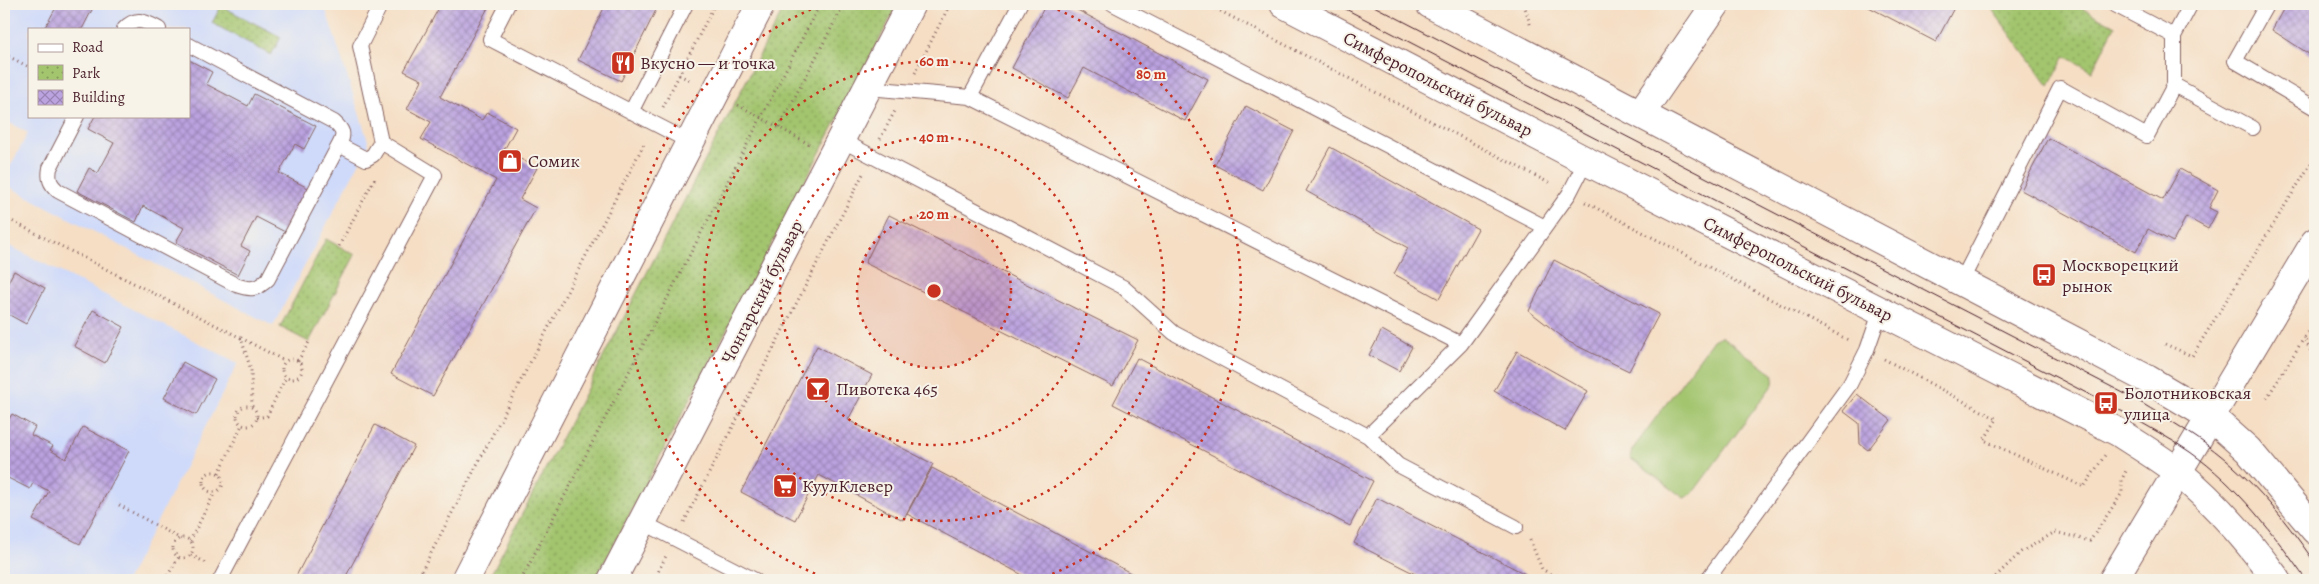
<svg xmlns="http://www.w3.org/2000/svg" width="2319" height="584" font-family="Alegreya,serif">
<defs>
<pattern id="park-dots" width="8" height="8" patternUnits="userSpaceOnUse" patternTransform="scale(1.25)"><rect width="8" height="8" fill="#a3c56e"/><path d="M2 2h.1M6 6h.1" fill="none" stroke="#879f5b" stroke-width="1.8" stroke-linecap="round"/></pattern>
<pattern id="building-cross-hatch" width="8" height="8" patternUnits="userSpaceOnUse" patternTransform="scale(1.25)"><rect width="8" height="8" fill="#bba3e0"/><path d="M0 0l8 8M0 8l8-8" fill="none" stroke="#9a84b6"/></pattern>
</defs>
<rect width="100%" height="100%" fill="#f7f3e8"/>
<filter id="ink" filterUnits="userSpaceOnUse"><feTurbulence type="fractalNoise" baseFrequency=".02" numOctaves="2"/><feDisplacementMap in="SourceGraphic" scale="10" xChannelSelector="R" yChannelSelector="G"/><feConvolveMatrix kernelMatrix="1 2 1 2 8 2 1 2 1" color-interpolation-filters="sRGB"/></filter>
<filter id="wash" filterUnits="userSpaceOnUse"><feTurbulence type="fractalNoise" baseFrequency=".0096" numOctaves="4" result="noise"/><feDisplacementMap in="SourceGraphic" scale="20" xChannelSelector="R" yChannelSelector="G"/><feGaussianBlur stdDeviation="1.12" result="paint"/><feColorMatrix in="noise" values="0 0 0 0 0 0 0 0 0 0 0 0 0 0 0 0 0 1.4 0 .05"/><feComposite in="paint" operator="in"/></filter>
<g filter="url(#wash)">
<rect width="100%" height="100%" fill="#f5dec4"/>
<!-- built -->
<path fill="#cfdafa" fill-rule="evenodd" d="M4,4H324L369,144L273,326L4,184V178L28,133L4,120ZM29,29H189V116H29Z
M4,243L238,363L127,580H4Z"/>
<!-- grass -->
<path fill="#a3c56e" stroke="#76724c" d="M1721,336L1774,375L1773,384L1692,494L1684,498L1634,461L1630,458L1632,450L1708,347L1713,340Z"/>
<!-- park -->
<path fill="url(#park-dots)" stroke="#76724c" d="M786,4H898L595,580H488Z
M1988,4H2074L2115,26L2092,71L2065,56L2049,86Z
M221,6L281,37L271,55L212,23Z
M326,239L355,255L309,342L280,327Z"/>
<g id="blocks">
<!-- building -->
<path fill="url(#building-cross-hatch)" d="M58,4H95L82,29H44Z
M441,4H490L440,97L482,120L487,112L516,128L504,150L537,168L520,199L536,208L433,396L391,374L496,180L421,139L431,122L407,109L422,80L404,71Z
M606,4H659L621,81L578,60Z
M1046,4H1066L1208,79L1185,121L1084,68L1068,98L1012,68Z
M1863,4H1956L1936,42Z
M2286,4H2315V58L2272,30Z
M189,60L212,72L206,84L248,106L254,94L316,126L304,149L295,144L279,173L310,189L287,233L256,217L241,246L250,251L238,275L176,242L184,228L143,206L136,222L77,191L89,168L98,173L114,143L88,129L95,116H189Z
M1246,106L1294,131L1263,190L1215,165Z
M2048,138L2163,200L2180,169L2218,190L2209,208L2217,212L2208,229L2186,217L2173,242L2148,229L2136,252L2021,190Z
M1330,147L1478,229L1439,299L1394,274L1408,248L1306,191Z
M889,215L1138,340L1113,386L865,263Z
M1554,260L1659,314L1629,371L1569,342L1529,311Z
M14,271L45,288L26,324L4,312V290Z
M93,310L124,327L105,363L74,346Z
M1382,330L1412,347L1399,371L1369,355Z
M817,346L872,375L848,420L933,464L903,520L819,475L795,520L741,492Z
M1517,351L1588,391L1565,431L1494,391Z
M1137,358L1373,481L1350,526L1113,404Z
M183,362L215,379L196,415L164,398Z
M1857,394L1891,420L1868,450L1860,444L1859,423L1843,411Z
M12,414L35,427L31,435L53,446L50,450L66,459L83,427L129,451L80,544L33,520L49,491L33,483L30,489L8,478L4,486V420L7,422Z
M375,425L414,446L344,580H294Z
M932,468L1144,580H1032L907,514Z
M1377,498L1537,580H1427L1354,543Z"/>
</g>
</g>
<g filter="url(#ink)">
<use href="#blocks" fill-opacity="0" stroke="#866261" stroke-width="1"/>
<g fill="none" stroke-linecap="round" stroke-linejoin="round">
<defs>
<path id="service" d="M508,4L490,39L690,142
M1113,4L1545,227
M2113,4L2174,36L2191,4
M2267,4L2235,61L2315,108
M124,29C136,16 144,21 159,29
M2174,36V85
M868,88L970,97L1461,344L1569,194L1586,161
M970,97L1020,4
M631,112L686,4
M77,116L50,168C48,179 50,184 58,191L236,285C250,290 257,290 268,279L339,145C345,134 343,130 334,122L189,45
M841,140L1123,287L1174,333L1368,436L1398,465L1516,527
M339,145L366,159L373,155L381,142
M1961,282L2060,88L2147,136L2174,85L2253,128
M1368,436L1461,344
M642,522L755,580
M220,580L435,175L381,142L360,46L381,4
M1707,580L1850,384L1867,350L1881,310"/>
<path id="minor" d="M1641,113L1716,4"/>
<path id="tertiary" d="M2113,580L2315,242"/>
<path id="secondary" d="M1284,4L1586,161L2118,432C2138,445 2160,458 2179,473C2216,503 2249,542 2277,580
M1430,4L2147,379L2211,417L2248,450L2315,530
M465,580L761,4
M612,580L911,4"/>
</defs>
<!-- service casing -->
<use href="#service" stroke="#866261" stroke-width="16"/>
<!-- minor casing -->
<use href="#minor" stroke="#866261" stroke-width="30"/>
<!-- tertiary casing -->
<use href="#tertiary" stroke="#866261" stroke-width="30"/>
<!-- secondary casing -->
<use href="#secondary" stroke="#866261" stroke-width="30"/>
<!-- path -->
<path stroke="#866261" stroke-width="3" stroke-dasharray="1 4" stroke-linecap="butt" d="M1207,4L1551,184
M1524,4L1531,27
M4,54L29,67
M915,73L950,4
M679,75L692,81
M738,105L809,144
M663,107L715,4
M779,127L844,4
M880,139L896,109
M1585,202L1850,341
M4,217L241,338L251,370L252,406
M339,246L376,176
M2315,319L2304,338L2315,359
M241,338L285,361
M2165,344L2192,356L2315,157
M1884,359L1997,419L1984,440L2084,487L2105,455
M282 369a10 10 0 1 1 20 0a10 10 0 1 1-20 0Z
M298,361L309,342
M2267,398L2304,338
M237 416a10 10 0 1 1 20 0a10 10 0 1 1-20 0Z
M257,418L267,416L286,377
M203 482a10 10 0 1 1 20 0a10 10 0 1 1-20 0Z
M219,473L242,425
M119,505L181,539
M684,522L863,174
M173 548a10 10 0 1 1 20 0a10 10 0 1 1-20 0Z
M1530,540L1542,569L1560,580
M190,541L215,492
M191,555L208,564
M165,580L179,557
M417,580L645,142
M521,580L820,4
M654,580L666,556
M1992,580L2021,552L2055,532L2090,541L2122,493V479L2127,469"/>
<!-- service -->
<use href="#service" stroke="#fff" stroke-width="14"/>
<!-- minor -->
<use href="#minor" stroke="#fff" stroke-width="28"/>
<!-- tertiary -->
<use href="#tertiary" stroke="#fff" stroke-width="28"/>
<!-- secondary -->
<use href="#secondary" stroke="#fff" stroke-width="28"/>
<!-- tram -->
<path stroke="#4a1f2b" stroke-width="1" d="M1336,4L2127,414C2148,427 2170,438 2190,452C2237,485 2274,534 2306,580
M1370,4L2135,399C2156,412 2177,424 2197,438C2245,470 2283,516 2315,563"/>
</g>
</g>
<!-- distance rings -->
<circle cx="934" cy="291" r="77" fill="#c8321e" fill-opacity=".12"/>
<g fill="none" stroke="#c8321e" stroke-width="2.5" stroke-dasharray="2.5 5">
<circle cx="934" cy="291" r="77"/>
<circle cx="934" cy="291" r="154"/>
<circle cx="934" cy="291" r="230"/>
<path d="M829 579A307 307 0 0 1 824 4M1044 4A307 307 0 0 1 1039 579"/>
</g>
<!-- icons -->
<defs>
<symbol id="restaurant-square" viewBox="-11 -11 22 22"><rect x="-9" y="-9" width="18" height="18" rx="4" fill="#c8321e" stroke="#f7f3e8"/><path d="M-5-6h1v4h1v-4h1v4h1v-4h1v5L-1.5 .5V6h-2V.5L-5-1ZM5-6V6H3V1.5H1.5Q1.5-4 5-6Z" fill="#fff"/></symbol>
<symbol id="shop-square" viewBox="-11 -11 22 22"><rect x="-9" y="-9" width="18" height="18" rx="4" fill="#c8321e" stroke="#f7f3e8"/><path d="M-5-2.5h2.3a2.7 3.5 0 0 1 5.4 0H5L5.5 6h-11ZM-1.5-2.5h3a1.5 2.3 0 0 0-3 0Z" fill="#fff"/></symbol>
<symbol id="bus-square" viewBox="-11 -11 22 22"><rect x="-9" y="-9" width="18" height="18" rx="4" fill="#c8321e" stroke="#f7f3e8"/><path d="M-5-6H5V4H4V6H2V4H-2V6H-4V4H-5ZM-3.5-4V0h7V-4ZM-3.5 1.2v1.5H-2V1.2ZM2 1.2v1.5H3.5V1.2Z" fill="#fff"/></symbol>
<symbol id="bar-square" viewBox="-11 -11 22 22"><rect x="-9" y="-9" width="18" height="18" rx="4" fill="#c8321e" stroke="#f7f3e8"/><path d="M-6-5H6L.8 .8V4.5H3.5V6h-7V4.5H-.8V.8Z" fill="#fff"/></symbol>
<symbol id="supermarket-square" viewBox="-11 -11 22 22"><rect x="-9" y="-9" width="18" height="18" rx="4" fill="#c8321e" stroke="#f7f3e8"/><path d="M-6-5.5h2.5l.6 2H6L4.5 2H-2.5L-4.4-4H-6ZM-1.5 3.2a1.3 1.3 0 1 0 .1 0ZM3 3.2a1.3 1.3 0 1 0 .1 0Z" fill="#fff"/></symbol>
</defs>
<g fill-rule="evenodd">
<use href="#restaurant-square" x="609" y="49" width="28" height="28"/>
<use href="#shop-square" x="496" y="147" width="28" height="28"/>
<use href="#bus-square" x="2030" y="261" width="28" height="28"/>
<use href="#bar-square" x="804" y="375" width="28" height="28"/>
<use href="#bus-square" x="2092" y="389" width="28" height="28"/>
<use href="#supermarket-square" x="771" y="472" width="28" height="28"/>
</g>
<g text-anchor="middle" stroke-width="4" stroke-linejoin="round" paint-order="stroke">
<!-- poi labels -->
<g font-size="18" fill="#4a1f2b" stroke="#f7f3e8" text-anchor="start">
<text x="640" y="69">Вкусно — и точка</text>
<text x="528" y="167">Сомик</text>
<text x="2062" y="271">Москворецкий<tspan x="2062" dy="21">рынок</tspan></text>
<text x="836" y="395">Пивотека 465</text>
<text x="2124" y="399">Болотниковская<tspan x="2124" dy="21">улица</tspan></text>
<text x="802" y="492">КуулКлевер</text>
</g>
<!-- street labels -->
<g font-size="18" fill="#4a1f2b" stroke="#f7f3e8">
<text transform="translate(1438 84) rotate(27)" y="6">Симферопольский бульвар</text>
<text transform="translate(1798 269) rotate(27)" y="6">Симферопольский бульвар</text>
<text transform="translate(762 292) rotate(-63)" y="6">Чонгарский бульвар</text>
</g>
</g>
<circle cx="934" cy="291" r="8" fill="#c8321e" stroke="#f7f3e8" stroke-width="2.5"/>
<g font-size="15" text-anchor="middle" font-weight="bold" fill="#c8321e" stroke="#f7f3e8" stroke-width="4" stroke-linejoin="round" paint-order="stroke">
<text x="934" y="66">60 m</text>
<text x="1151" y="79">80 m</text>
<text x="934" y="142">40 m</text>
<text x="934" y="219">20 m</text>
</g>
<!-- margin -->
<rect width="2319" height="584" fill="none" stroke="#f7f3e8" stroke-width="20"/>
<!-- legend -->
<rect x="28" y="28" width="162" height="90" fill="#f7f3e8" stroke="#b29e9c"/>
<rect x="38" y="44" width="25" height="8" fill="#ffffff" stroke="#b29e9c"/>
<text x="72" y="52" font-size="15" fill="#4a1f2b">Road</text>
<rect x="38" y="65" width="25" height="15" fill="url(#park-dots)" stroke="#b29e9c"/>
<text x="72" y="78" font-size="15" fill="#4a1f2b">Park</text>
<rect x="38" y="90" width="25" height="15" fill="url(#building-cross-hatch)" stroke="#b29e9c"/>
<text x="72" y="102" font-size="15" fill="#4a1f2b">Building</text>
</svg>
